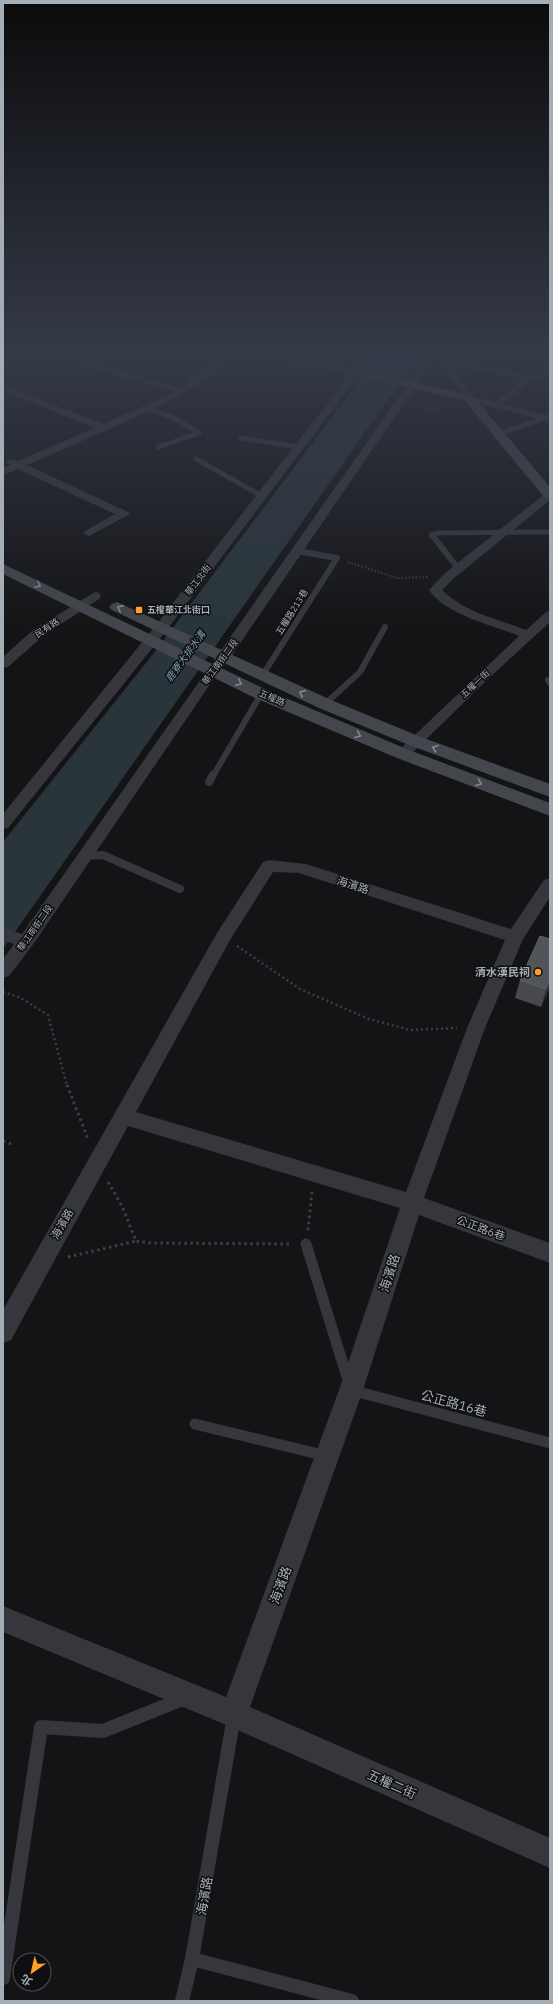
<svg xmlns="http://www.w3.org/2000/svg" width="553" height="2004" font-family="'IBM Plex Sans','Noto Sans TC',sans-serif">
<rect width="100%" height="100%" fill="#141416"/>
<!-- water -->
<path fill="#2a353b" d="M382,351H422L3,949V842L150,658Z"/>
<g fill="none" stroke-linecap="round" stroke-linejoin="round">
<!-- path-far3 -->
<path stroke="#3b3e43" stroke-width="1.5" stroke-dasharray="1 1.5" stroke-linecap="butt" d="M52,373L67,369
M412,407L447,412"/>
<!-- path-far2 -->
<path stroke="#3b3e43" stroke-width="2" stroke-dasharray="1.5 2" stroke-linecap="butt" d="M348,562L397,578L428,577"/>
<!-- path-far1 -->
<path stroke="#3b3e43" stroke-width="2.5" stroke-dasharray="2 3" stroke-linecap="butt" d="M237,946L300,989L369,1019L410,1030L457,1028
M3,992L19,997L48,1015L67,1086"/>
<!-- path -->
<path stroke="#3b3e43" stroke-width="3" stroke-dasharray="2.5 3.5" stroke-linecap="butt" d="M67,1085L88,1139
M3,1141L11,1144
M108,1182L122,1206L136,1241L151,1243L291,1244
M308,1230L312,1191
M68,1257L136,1241"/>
<!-- lane-far4 -->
<path stroke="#35373c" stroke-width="5" d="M445,363L531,377L550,374
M496,405L531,377
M148,408L176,419L199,433L158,447
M498,434L550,416
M241,438L299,447
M196,459L262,496
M433,536L432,535L437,533L550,532"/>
<!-- lane-far3 -->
<path stroke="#35373c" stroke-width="6" d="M432,535L458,568
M262,676L337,558L297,551
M548,680L550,683
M325,704L360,672L385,627
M213,776L261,694"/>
<!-- lane-far2 -->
<path stroke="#35373c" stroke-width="8" d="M209,782L213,775
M83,856L103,855L180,889"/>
<!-- lane-far1 -->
<path stroke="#35373c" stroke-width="11" d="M306,1244L351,1390L550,1443
M195,1424L327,1456"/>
<!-- lane -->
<path stroke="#35373c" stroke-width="14" d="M234,1716L192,1959L352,2001
M3,1978L41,1727L103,1731L185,1698
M182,2001L192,1959"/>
<!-- street -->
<path fill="#35373c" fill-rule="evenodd" d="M52,351H63L89,361L180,388L222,358L229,351H253L356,369L361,372L166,631L8,828L3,829V814L156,625L350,374L237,353C203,387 157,407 114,427C85,440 56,452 27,465L128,512L130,514L89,536L83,533L85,531L115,514L18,469L3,475V468L10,465L6,462L7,460L11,459L18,461L95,428L3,391V385L104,424L173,392L83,365L53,353Z
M431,351H439L438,353L448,361L472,396L550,416V422L466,400L442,365L434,359L228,661L217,674L32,946L9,976L3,978V959L14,944L3,940V928L22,934Z
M550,492V500L453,579L442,590C464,612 498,619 526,630L546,612L550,611V622L488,679L408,757H398L396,754L398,751L519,636C492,625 446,615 429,590L445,573L546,493Z
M95,592L99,593L101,596L99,599L43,636L8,667L3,668V657L33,630Z
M269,860L306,864L511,929L544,880L550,878V897L523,939L485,1028L424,1198L550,1243V1263L419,1215L363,1390L250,1707L550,1838V1868L224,1724L3,1632V1606L226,1697L339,1390L400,1208L128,1126L11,1340L3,1343V1310L217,933L263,862ZM273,872L299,873L505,940L467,1028L406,1192L136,1112L230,940Z"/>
<!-- secondary -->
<path fill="#43464c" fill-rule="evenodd" d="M368,351H378L363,370L473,396L550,487V499L545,498L465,401L352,374L350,372Z
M3,564L267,690L409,750L550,803V816L397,758L255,698L3,574Z
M117,602L331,700L421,737L550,784V797L409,745L319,708L112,610L109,607L112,604Z"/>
</g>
<!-- wall -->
<path fill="#47494e" d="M520,980L550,986L541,1007L515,998Z"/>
<!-- shaded-wall -->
<path fill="#2e3033" d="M550,980V986L541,1007L546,989Z"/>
<!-- building -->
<path fill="#515459" stroke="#5e6268" d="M540,936L550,939V980L546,989L520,980Z"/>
<!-- one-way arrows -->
<defs><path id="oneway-chevron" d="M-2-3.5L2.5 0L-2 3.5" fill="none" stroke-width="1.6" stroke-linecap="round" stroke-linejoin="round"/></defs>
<g stroke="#838992">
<use href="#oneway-chevron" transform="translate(38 585) rotate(26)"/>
<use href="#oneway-chevron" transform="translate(120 608) rotate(-154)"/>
<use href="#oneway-chevron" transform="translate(239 683) rotate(25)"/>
<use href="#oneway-chevron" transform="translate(302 693) rotate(-156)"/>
<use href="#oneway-chevron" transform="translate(358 735) rotate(23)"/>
<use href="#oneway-chevron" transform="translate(435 748) rotate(-160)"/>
<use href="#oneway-chevron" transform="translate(479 783) rotate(21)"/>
</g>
<!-- sky -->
<linearGradient id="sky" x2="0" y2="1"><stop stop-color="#0b0b0c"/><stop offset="0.56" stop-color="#343a47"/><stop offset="1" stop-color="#343a47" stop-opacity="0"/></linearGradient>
<rect width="553" height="631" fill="url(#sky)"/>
<!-- markers -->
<g fill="#fe9f24" stroke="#0f0f11" stroke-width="1.5">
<rect x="135" y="606" width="8" height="8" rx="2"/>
<circle cx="538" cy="972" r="4"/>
</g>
<g text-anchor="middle" stroke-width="3" stroke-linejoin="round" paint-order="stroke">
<!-- far-street labels -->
<g font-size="9" fill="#a5adb7" stroke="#0f0f11">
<text transform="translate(198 580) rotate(-53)" y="3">華江北街</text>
<text transform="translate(292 612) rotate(-58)" y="3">五權路213巷</text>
<text transform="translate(47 628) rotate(-34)" y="3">民有路</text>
<text transform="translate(220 662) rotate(-54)" y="3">華江南街二段</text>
<text transform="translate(475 684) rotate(-43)" y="3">五權一街</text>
<text transform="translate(272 698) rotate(23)" y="3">五權路</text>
<text transform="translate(35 928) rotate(-55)" y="3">華江南街二段</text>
</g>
<!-- far-poi labels -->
<g font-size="9" font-weight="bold" fill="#a5adb7" stroke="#0f0f11" text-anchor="start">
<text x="147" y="613">五權華江北街口</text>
</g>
<!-- far-water labels -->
<g font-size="10" font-style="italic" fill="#799fb5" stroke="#0f0f11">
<text transform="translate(185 656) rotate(-54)" y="4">鹿寮大排水溝</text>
</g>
<!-- street labels -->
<g font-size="11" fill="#a5adb7" stroke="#0f0f11">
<text transform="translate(353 885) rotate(18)" y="4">海濱路</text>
<text transform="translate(62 1224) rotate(-60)" y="4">海濱路</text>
<text transform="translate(481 1228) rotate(20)" y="4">公正路6巷</text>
</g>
<!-- poi labels -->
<g font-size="11" font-weight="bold" fill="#a5adb7" stroke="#0f0f11" text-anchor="end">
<text x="530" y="976">清水漢民祠</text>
</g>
<!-- near-street labels -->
<g font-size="13" fill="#a5adb7" stroke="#0f0f11">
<text transform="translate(389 1273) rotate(-72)" y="5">海濱路</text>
<text transform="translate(454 1403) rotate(15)" y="5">公正路16巷</text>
<text transform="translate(280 1585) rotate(-70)" y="5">海濱路</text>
<text transform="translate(392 1784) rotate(24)" y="5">五權二街</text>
<text transform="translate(204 1896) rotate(-80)" y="5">海濱路</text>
</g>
</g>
<!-- border -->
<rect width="553" height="2004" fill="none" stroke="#a5adb7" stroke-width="8"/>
<!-- north arrow -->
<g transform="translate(32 1972) rotate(214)"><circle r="19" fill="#0f0f11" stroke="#4b4e53"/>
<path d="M0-3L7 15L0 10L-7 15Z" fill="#fe9f24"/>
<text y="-6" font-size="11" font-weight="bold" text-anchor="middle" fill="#a5adb7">北</text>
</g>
</svg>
